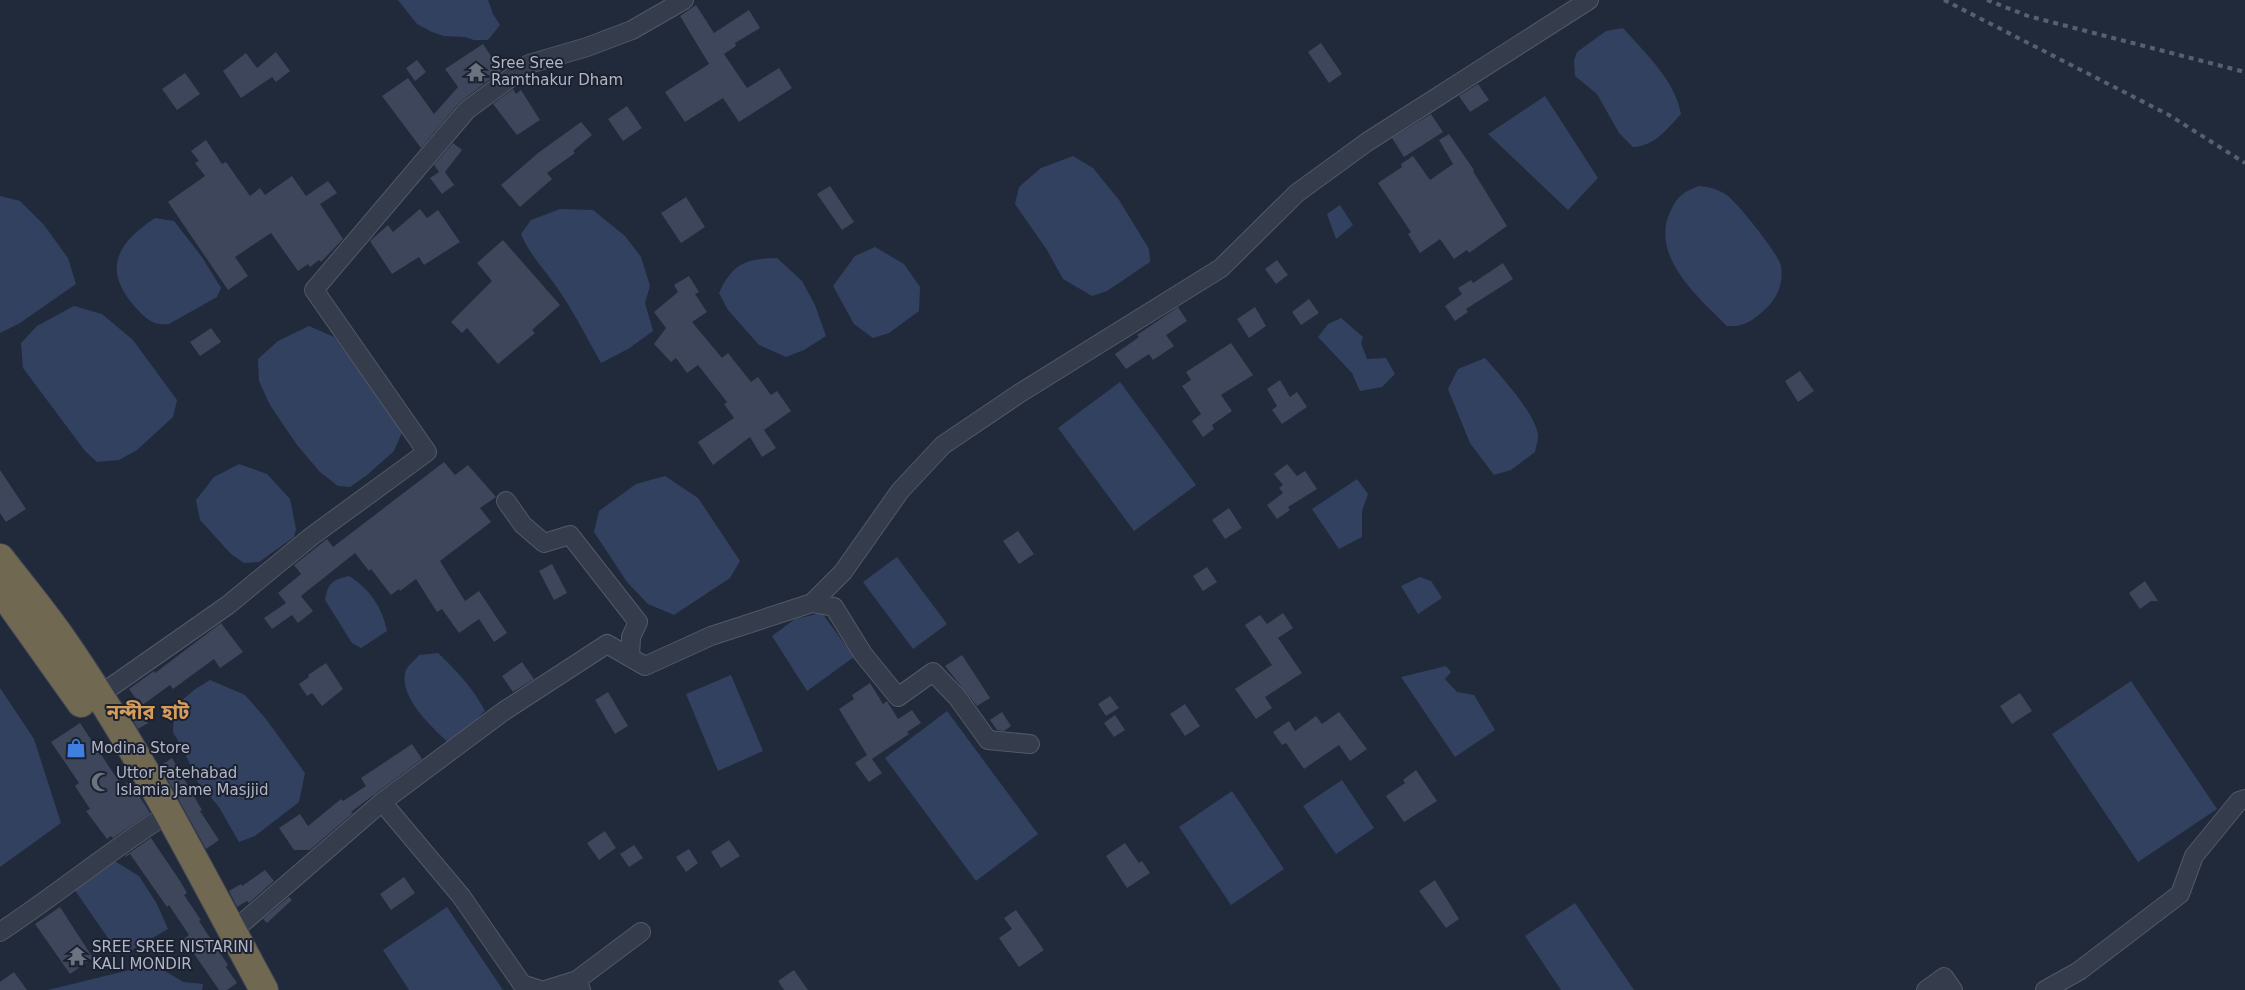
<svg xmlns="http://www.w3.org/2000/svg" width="2245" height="990" font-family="'DejaVu Sans','Noto Sans Bengali',sans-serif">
<rect width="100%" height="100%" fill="#212a3a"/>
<!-- water -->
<path fill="#334160" d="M398,0H488L493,14L500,25L488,40H474L465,37L444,36L432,32L417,24Z
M1623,28C1645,53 1675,80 1681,114C1667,129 1655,146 1633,147L1619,133L1597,94L1575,76L1574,61L1577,52L1606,31Z
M1545,96L1598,178L1568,210L1488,134Z
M1073,156L1093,168L1119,200L1149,249L1150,262L1107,291L1092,296L1063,279L1047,250L1015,204L1019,187L1041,168Z
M1699,186C1709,187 1719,189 1728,196C1739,205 1778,253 1781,266C1784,285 1776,301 1761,313C1751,322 1741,327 1727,326C1699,298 1648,255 1671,210C1677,196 1685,191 1699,186Z
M0,196L20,201L44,225L68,258L76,284L20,323L0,333Z
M1340,205L1353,225L1336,239L1327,214Z
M560,209L593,210L625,236L641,257L650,286L645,303L653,331L628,349L601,363C587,338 574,312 558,289C545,270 529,254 521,234L531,220Z
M155,218L174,221L202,257L221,288L217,297L169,324C154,326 146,319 136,308C102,270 116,244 155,218Z
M875,247L904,264L920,287L919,311L889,333L873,338L854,324L833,286L855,256Z
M777,258L802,281L815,305L826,336L804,350L786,357L759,345L728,310L719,293C733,263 745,259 777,258Z
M74,306L102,314L133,340L177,400L173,417L137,450L119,460L97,462L85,451L23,368L21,343L37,326Z
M1341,318L1363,337L1361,343L1367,359L1386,358L1395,374L1382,387L1360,391L1352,373L1318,337L1328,324Z
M309,326L334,337L403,430L394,451L367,475L350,487L338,486L320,472L297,445L270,405L259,381L258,359L278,341Z
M1485,358C1499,374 1537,415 1538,436C1538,441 1536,447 1535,452L1511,470L1494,475L1470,443L1448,389L1458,369Z
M1120,382L1196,485L1134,531L1058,428Z
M239,464L267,474L290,499L296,529L294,537L259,562L244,563L231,554L200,520L196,500L214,477Z
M665,476L698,498L740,561L730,578L674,615L648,604L627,582L594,532L599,511L636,484Z
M1357,479L1368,494L1362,511V537L1339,549L1312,509Z
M897,557L947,624L913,649L863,582Z
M349,576C370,589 382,607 387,631L361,648L352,643L325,600C328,583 332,580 349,576Z
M1420,577L1431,581L1442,598L1418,614L1401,586Z
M822,613L854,657L807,691L772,636L795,619Z
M438,653C457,671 473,688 485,711L464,731L448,742C431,727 397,695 406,670C408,665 415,660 419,655Z
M1446,666L1451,672L1445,679L1457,692L1474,695L1495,730L1455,757L1401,677Z
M731,675L763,751L718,771L686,694Z
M210,680L245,695L266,719L305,773L299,802L255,836L239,842L219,807L197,781L185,753L173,732L174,707L194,690Z
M2131,681L2217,809L2138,862L2052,734Z
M0,688L34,739L61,823L0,867Z
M947,711L1038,834L976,881L885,758Z
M1342,780L1374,828L1336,854L1303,806Z
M1232,791L1284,869L1231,905L1179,827Z
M113,860L139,876L157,904L168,929L127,953L110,941L72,886Z
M1575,903L1634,990H1561L1525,936Z
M447,907L503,990H409L383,950Z
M154,964L183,982L203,984L202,990H48Z"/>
<!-- building -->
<path fill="#3d465a" d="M696,5L714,33L749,10L760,28L735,43L736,46L724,54L747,88L779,68L792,88L739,122L723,98L685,122L665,92L709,64L680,16Z
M1321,43L1342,74L1329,83L1308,52Z
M483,44L501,71L459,103L421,148L382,96L408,78L434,114L458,87L445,69Z
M276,52L290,71L276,82L272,77L241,98L223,71L246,53L257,68Z
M417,60L426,72L415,81L406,68Z
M185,73L200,94L177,110L162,89Z
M1478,84L1489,100L1470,112L1459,96Z
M513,89L516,94L521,90L540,120L517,135L493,104Z
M627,106L642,128L623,141L608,119Z
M1431,114L1443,132L1404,157L1392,138Z
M581,122L592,135L573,151L575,153L547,173L552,179L520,207L501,185L538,153Z
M1449,134L1474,170L1473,171L1507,226L1469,253L1467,250L1454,259L1440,239L1420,253L1408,234L1411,232L1378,183L1402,167L1401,164L1413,156L1430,180L1453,164L1439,140Z
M206,140L222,164L226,162L250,196L260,188L265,195L292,176L306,196L328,181L337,193L320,204L343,239L321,262L319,260L310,267L308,264L298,271L271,233L235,257L248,276L228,290L168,202L205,176L195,163L199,161L191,151Z
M453,143L462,150L445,172L454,185L442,194L430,178L439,172L434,165Z
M830,186L854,222L842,230L817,194Z
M686,197L705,227L681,243L661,213Z
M420,209L427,218L438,210L460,242L424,265L419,257L392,274L370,241L388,225L393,232Z
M503,240L560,305L532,330L535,333L498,364L467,328L462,333L451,322L492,281L477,263Z
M1277,260L1288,275L1276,284L1265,269Z
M1503,263L1513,279L1466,309L1468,312L1455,321L1445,306L1462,294L1458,288L1471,280L1473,283Z
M689,276L699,292L695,294L707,312L692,322L722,358L728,353L751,382L758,377L771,395L777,391L791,411L764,430L776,448L762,457L750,437L713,465L698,442L734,418L724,404L727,402L698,365L687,373L676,358L671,362L654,344L666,328L654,312L678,292L674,285Z
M1309,299L1319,313L1301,325L1292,312Z
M1178,307L1187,321L1166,335L1174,346L1153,360L1149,354L1126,369L1115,354L1139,337L1137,335Z
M1255,307L1266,326L1249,338L1237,319Z
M211,328L221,342L200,356L190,342Z
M1231,343L1253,375L1221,395L1232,411L1212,425L1214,429L1203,437L1192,421L1201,414L1182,386L1191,380L1186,372Z
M1800,371L1814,391L1798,402L1785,381Z
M1280,380L1290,397L1297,392L1307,407L1282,424L1272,410L1277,406L1267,389Z
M444,462L455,475L468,465L496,497L480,508L491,522L440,561L465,601L479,591L507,633L494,642L479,619L459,633L442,609L437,612L416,579L400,591L399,589L391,595L371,569L369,571L355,553L301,596L313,611L298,623L292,615L272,629L264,618L286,603L278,593L301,574L294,565L327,539L333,547Z
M1287,464L1297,476L1305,471L1317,489L1288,507L1290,510L1277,519L1267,505L1283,493L1279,488L1283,485L1274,474Z
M0,470L26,509L6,522L0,513Z
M1229,508L1242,528L1225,539L1212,520Z
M1018,531L1034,554L1019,564L1003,541Z
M552,564L567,593L554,600L539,571Z
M1207,567L1217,582L1203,591L1193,576Z
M2145,581L2158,601H2151L2140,609L2129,593Z
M1283,613L1293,628L1278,638L1302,673L1265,697L1272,708L1256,719L1235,689L1272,665L1245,625L1260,615L1267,624Z
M221,623L243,652L220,668L214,659L173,689L170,685L141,706L129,689L154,671L155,673Z
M962,655L990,698L977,706L945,666Z
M522,662L534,679L513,692L502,676Z
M326,663L343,689L322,706L312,693L307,696L299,684L309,677L308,675Z
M870,683L883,704L887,701L898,719L912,710L921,723L907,732L909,734L872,759L882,773L869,782L855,763L867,755L839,709L854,699L852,695Z
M608,692L628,726L615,734L595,700Z
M2020,693L2032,711L2012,724L2000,706Z
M1110,696L1119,708L1106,716L1098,704Z
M1185,704L1200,726L1185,736L1170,714Z
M140,709L148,723L138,729L130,715Z
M1002,712L1011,726L1004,731L997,730L990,720Z
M1339,712L1367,749L1350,761L1339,745L1304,769L1286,743L1282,745L1273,732L1289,721L1295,731L1316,716L1322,724Z
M1115,715L1125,730L1114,737L1104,723Z
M80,723L122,786L130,781L150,813L113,838L111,836L107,839L86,811L90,809L75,786L79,783L51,742Z
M412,744L422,759L351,812L353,813L310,850H294L279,828L300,814L308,826L341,799L343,801L366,786L361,778Z
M172,758L202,810L200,811L219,840L206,849L160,766Z
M1416,770L1437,801L1404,822L1386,796L1405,783L1403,780Z
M605,831L616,848L599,860L587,843Z
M155,835L151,838L180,881L187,893L184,895L201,920L199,921L228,965L226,967L237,983L227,990H219L184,939L189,935L169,905L167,907L130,854L126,857L125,856Z
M729,840L740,856L721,868L711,852Z
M1125,843L1139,863L1142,861L1150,873L1127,888L1106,856Z
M634,845L643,858L629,867L620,854Z
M689,849L698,863L686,872L676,857Z
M265,870L274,881L249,903L247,901L237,907L229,891L241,884L242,886Z
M404,877L415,893L391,910L380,894Z
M1435,880L1459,919L1446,928L1419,891Z
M289,897L292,900L267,923L263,919Z
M60,907L93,958L70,974L35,924Z
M1016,910L1044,950L1019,967L999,938L1012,929L1004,918Z
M794,970L808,990H784L778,981Z
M14,972L27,990H0V982Z"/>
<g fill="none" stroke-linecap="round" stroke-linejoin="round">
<defs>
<path id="street" d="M506,501L523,525L544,543L570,535L638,622L631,637L630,657
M812,603L834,607L863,654L898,697L933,672L957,697L988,740L1030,744
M98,696L228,605L312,536L427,452L314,290L467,110L529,64L587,47L632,30L684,0
M382,802L461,896L522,984L540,990
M0,932C53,897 102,857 155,822
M232,932L382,802L504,711L607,644L645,666L711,636L812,603L843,572L900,491L943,445L1020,393L1221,268L1297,193L1367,142L1589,0
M577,980L641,932
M545,990L577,980L581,990
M1926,990L1944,977L1953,990
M2045,990L2079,971L2180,894L2194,856L2239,801L2245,799"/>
<path id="highway" d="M0,558C20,584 41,609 60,636C137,746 200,872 264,990
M0,589L81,703"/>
</defs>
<!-- street casing -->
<use href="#street" stroke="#535968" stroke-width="20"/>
<!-- highway casing -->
<use href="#highway" stroke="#404655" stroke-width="30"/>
<!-- street -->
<use href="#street" stroke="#353c4b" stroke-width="18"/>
<!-- highway -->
<use href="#highway" stroke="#716852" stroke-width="28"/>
<!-- rail -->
<path stroke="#575f72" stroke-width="4" stroke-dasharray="5 5" stroke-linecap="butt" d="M1944,0L2169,115L2245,163
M1987,0L2028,16L2245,72"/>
</g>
<!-- icons -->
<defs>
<symbol id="temple-bare" viewBox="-9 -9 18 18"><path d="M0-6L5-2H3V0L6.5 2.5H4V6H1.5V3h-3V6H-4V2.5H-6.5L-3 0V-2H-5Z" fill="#6b7280" stroke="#1b212f" stroke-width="2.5" paint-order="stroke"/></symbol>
<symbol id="shop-bare" viewBox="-9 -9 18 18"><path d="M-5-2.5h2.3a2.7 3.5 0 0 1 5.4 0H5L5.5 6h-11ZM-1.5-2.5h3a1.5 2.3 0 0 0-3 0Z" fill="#3f7fe0" stroke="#1b212f" stroke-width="2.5" paint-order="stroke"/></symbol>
<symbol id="mosque-bare" viewBox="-9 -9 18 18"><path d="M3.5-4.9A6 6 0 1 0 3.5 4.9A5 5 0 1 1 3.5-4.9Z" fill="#6b7280" stroke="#1b212f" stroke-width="2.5" paint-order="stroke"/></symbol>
</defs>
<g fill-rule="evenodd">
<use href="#temple-bare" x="462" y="58" width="28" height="28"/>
<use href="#shop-bare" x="62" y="734" width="28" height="28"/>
<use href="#mosque-bare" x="87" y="768" width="28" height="28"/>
<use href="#temple-bare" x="63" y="942" width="28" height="28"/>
</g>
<g text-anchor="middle" stroke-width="4" stroke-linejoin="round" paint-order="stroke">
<!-- poi labels -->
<g font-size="15" fill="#b0b6c7" stroke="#1b212f" text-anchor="start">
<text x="491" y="68">Sree Sree<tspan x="491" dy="17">Ramthakur Dham</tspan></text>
<text x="91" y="753">Modina Store</text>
<text x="116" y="778">Uttor Fatehabad<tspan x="116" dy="17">Islamia Jame Masjjid</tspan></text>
<text x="92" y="952">SREE SREE NISTARINI<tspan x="92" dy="17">KALI MONDIR</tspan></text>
</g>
<!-- district labels -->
<g font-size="20" font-weight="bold" fill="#d59d5d" stroke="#1b212f">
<text x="148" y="719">নন্দীর হাট</text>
</g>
</g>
</svg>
